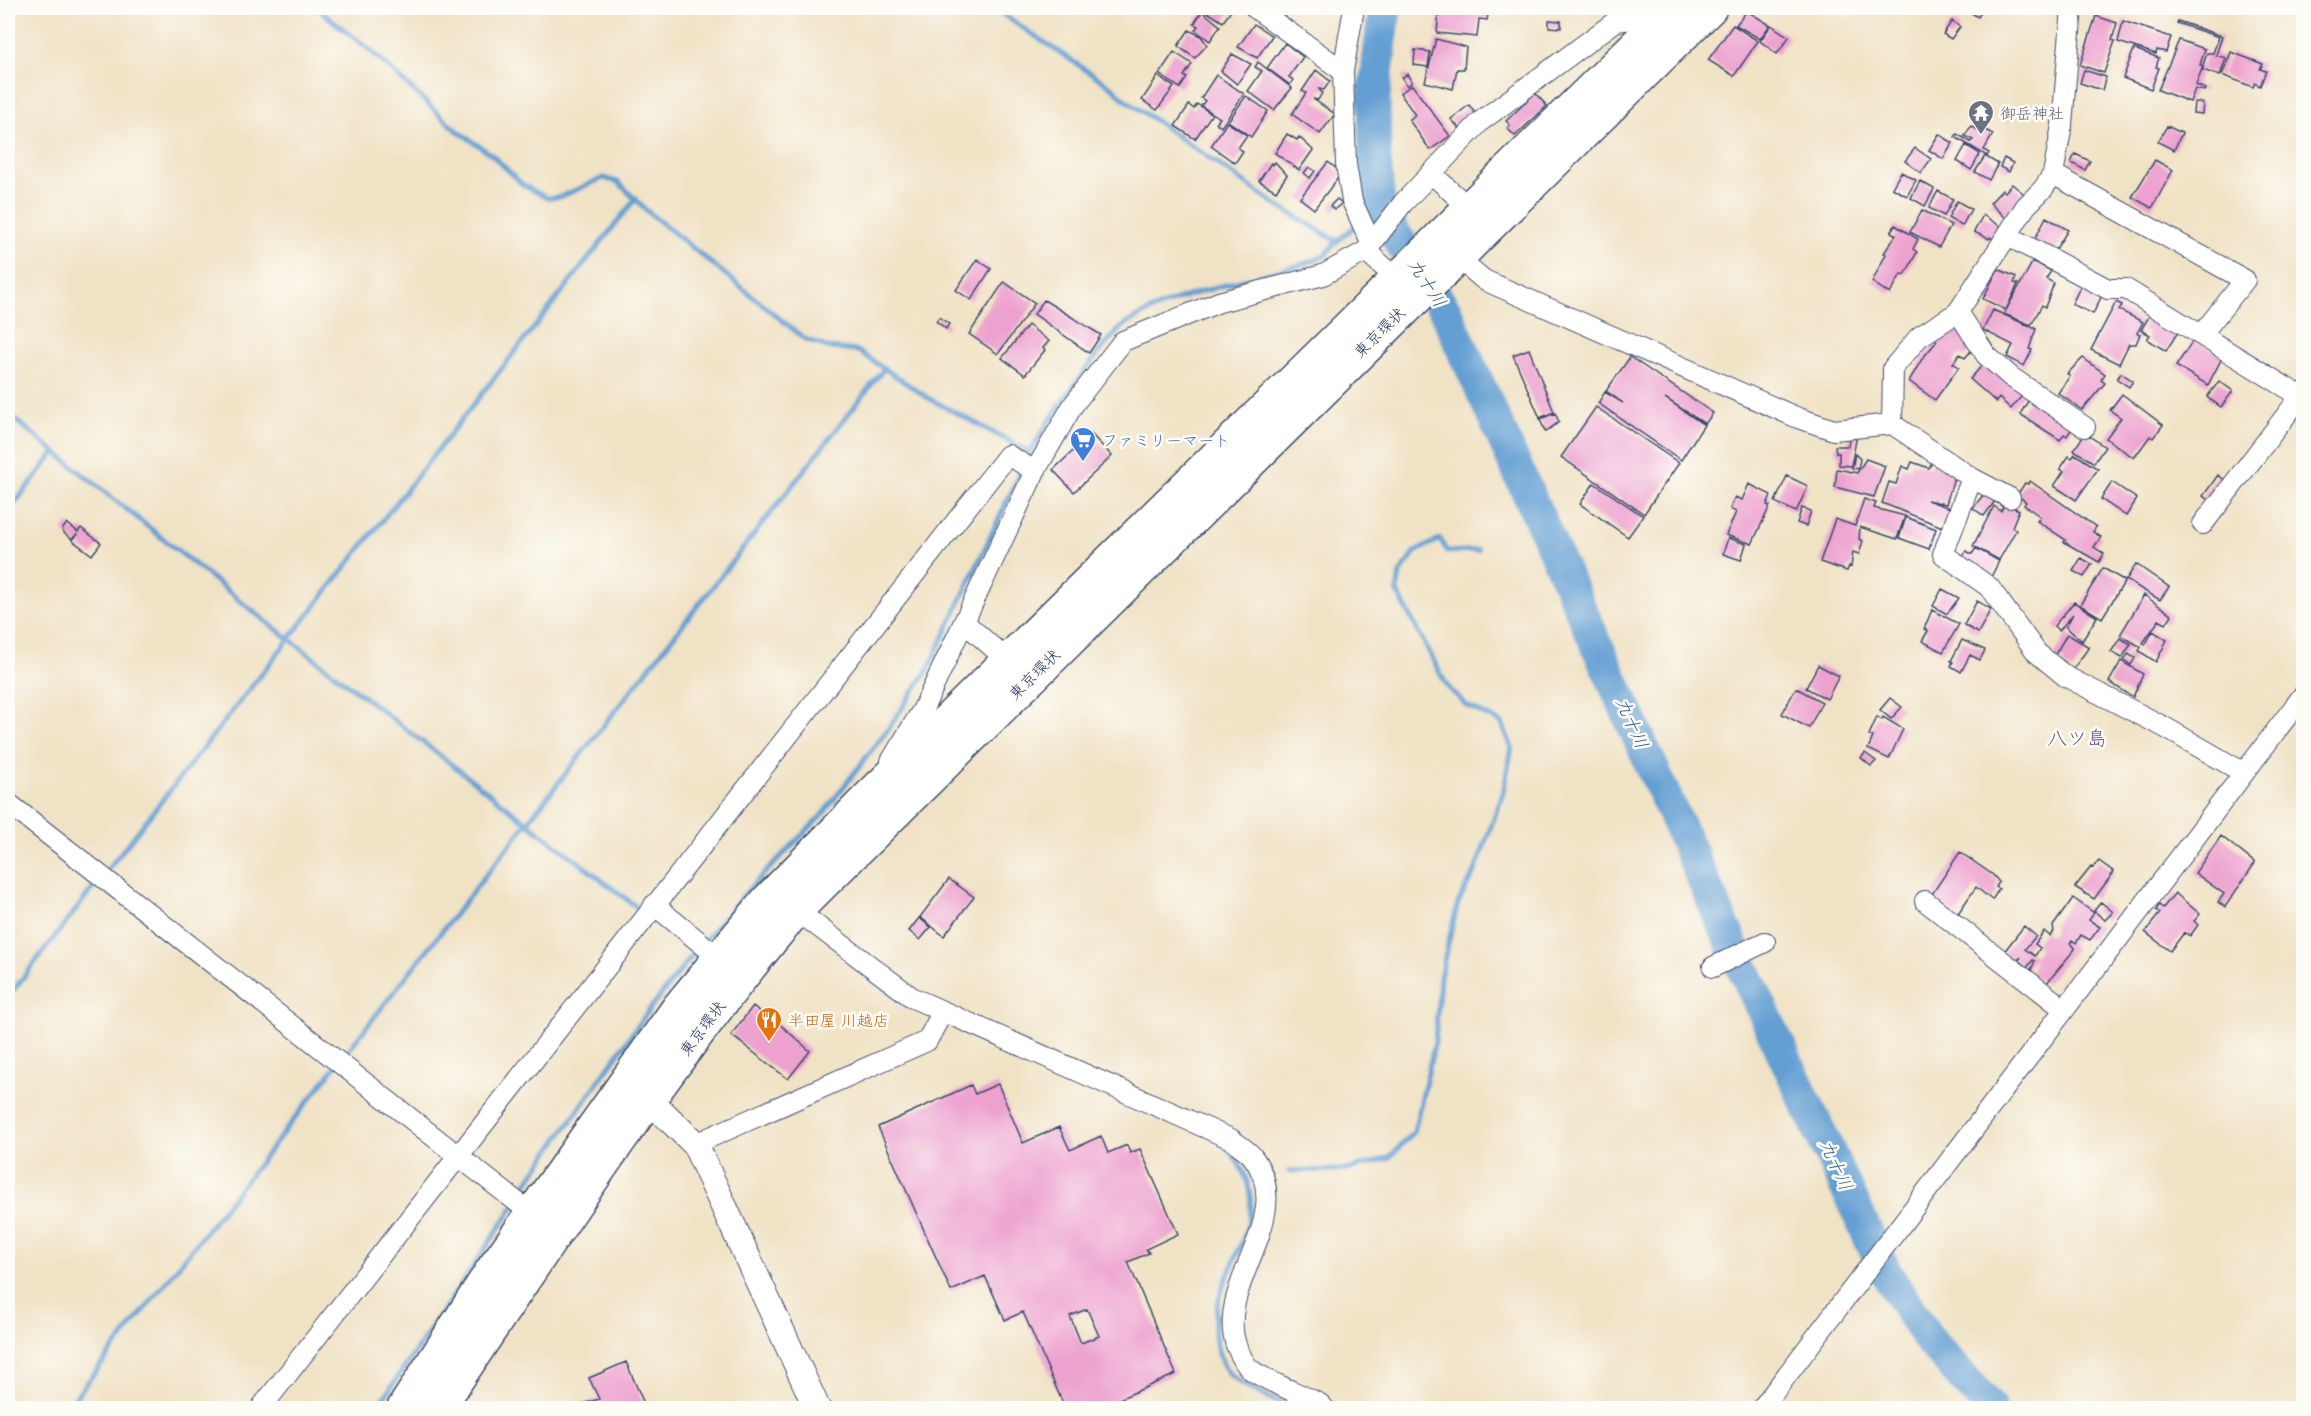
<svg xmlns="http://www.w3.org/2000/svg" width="2311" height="1416" font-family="Mali,'Klee One',sans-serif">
<rect width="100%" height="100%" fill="#fdfcf7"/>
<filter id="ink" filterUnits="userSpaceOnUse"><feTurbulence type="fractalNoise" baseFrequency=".0167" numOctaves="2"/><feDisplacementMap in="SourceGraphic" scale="12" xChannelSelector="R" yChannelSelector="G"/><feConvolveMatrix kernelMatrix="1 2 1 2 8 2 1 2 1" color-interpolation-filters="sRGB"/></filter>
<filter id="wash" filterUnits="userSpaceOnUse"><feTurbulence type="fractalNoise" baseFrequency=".008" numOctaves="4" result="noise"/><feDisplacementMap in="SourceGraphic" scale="24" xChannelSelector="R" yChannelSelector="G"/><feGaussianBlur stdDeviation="1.35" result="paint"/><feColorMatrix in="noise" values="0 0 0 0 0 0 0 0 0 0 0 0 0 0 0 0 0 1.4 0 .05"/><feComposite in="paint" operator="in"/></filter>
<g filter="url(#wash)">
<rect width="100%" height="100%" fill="#f0e2c5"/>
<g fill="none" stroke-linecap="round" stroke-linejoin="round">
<!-- stream -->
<path stroke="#639fd3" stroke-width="5" d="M317,8L371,51L455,129L492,155L523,185L547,198L560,197L603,178L618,182L647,211L805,339L830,348L858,351L928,398L1030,452
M993,8L1113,88L1123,98L1278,206L1337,241L1358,224
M8,12L11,8
M1366,220L1380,211
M8,414L254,612L695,952L699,947
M1026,461C1039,433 1105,336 1129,322C1185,289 1251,281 1312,261L1324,256L1337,241
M8,512L55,452
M105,873L636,198
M705,940L750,888L822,815L888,729L929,668L1022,469
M850,963L910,1007
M8,997L99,880
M1224,1145C1295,1220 1200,1270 1217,1347C1219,1356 1224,1369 1231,1375C1249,1390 1272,1399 1292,1408
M1289,1171L1346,1170L1389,1158L1414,1132L1435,1042L1440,977L1458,903L1475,871L1503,793L1512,748L1502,723L1467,706L1447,686L1397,591L1400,573L1415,552L1440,539L1448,552L1478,550
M517,1197L649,1010L695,952
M67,1408L883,370
M377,1408L514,1206"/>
<!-- river -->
<path stroke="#639fd3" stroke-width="33" d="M1385,8L1374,96L1375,160L1380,211L1446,312L1742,966L1886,1273L1927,1337L1990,1408"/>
</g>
<g id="blocks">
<!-- building -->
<path fill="#eda1cf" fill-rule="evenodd" d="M1206,8H1233L1223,22L1204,10Z
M1963,8H1984L1978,17Z
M1439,10L1488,15L1487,20L1479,19L1477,37L1437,33Z
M1202,11L1220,26L1210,41L1195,30L1198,26L1194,24Z
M1747,11L1770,25L1760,39L1736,25Z
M2096,16L2117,23L2112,40L2115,41L2104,73L2080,65Z
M1549,20L1561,21V28L1549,27Z
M1952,21L1960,27L1951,39L1943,34Z
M2123,21L2171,37L2166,52L2157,50L2156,54L2118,42Z
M2178,21L2222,36L2216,55L2226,58L2220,76L2203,70V65L2207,53H2213L2219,37L2177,23Z
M1254,24L1272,36L1257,58L1238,47Z
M1733,25L1758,41L1734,76L1708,60Z
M1771,25L1789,37L1777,54L1760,41Z
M1189,30L1201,36L1207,45L1195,58L1178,46Z
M1436,39L1466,47L1464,69H1457L1453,89L1425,82Z
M2179,40L2205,49L2200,65L2203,66L2196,85L2205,89L2204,91L2195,89L2190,102L2158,90Z
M1285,43L1303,57L1289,77L1293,80L1290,85L1267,68Z
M2134,49L2159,58L2156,67L2159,68L2151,89L2123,78Z
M1415,50L1430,52L1428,67L1414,65Z
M1174,52L1192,64L1184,76L1187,78L1180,88L1159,74Z
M2231,52L2263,64L2260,69L2266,71L2260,86L2255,83L2253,87L2222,75Z
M1232,54L1251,64L1237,84L1221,71Z
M1258,62L1292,88L1274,110L1248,91L1262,71L1255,67Z
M1316,70L1330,81L1324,90L1319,89L1322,93L1318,100L1313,99L1335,114L1320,134L1292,114L1306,93L1302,91Z
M2084,70L2106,77L2102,90L2080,83Z
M1407,74L1412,82L1407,86L1402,78Z
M1216,75L1244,94L1221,127L1216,123L1220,118L1201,106L1205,101L1201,98Z
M1158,76L1174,87L1157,110L1142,100Z
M1412,85L1450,136L1430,150L1409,120L1415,115L1400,93Z
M1535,93L1547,106L1515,136L1507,128L1510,125L1506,121Z
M1246,96L1268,111L1251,137L1228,121Z
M2194,102L2203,103L2202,114L2193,113Z
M1197,104L1212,114L1195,139L1175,126L1189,105L1194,109Z
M1469,105L1477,116L1460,129L1451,119Z
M2005,110L2012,114L2008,122L2001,119Z
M1227,122L1247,135L1238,148L1243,151L1235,163L1211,146Z
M1971,126L1978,130L1980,127L1993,134L1984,150L1989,153L1987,156L1955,137L1957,134L1971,142L1973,140L1965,136Z
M2167,126L2182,133L2174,150L2158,142Z
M1287,134L1297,140L1299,137L1313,150L1299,170L1275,153Z
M1939,134L1953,143L1943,159L1929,150Z
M1966,145L1980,154L1971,170L1957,161Z
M1915,148L1931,159L1921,173L1905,161Z
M2075,154L2090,161L2085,170L2071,163Z
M1985,156L1998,164L1989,180L1975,172Z
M2004,158L2013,163L2009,172L2000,167Z
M2155,160L2173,170L2152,208L2132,197Z
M1275,162L1287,175L1276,191L1259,181L1271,163L1273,165Z
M1328,162L1342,173L1314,209L1300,198Z
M1309,167L1315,171L1310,178L1304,173Z
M1901,172L1916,180L1907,196L1892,188Z
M1920,181L1934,189L1925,206L1911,198Z
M2012,184L2028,197L2009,221L1990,203L2002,190L2005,192Z
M1938,191L1953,199L1944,216L1929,208Z
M1337,199L1342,203L1334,210L1330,206Z
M1957,201L1971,209L1962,226L1948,218Z
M1922,210L1951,225L1939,247L1910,232Z
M1983,215L2004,229L1995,241L1990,237L1989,239L1974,232Z
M2046,217L2068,230L2052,255L2032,245Z
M1895,225L1918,239L1913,249L1917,252L1905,275L1901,274L1890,294L1872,282L1886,254L1884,253L1896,235L1891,232Z
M977,259L991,269L971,300L956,290Z
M2033,261L2051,271L2046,279L2054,283L2045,307L2042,305L2031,325L2004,314Z
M1998,269L2016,277L2014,283L2018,284L2006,310L1983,299Z
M1004,282L1035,303L998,354L969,334Z
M2082,283L2103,293L2093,314L2072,304Z
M1044,300L1101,335L1089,353L1034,314Z
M2116,302L2122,305L2119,310L2143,322L2137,333L2140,334L2136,344H2129L2119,364L2091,350Z
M1993,310L2036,329L2029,349L2032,350L2024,366L2007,357L2013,345L1983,330Z
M2151,313L2178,332L2166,351L2147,339L2150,335L2141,330Z
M939,317L949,324L946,329L936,321Z
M1028,325L1049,341L1043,348L1045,350L1025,375L1002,358Z
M1953,325L1976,345L1965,358L1960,354L1953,363L1959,367L1935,400L1909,381L1922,359L1937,341L1935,339Z
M2194,339L2223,356L2208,385L2176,366Z
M1529,349L1554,412L1540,418L1513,355Z
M1630,357L1713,413L1705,424L1665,398L1704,425L1681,460L1598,403L1605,392L1623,403L1606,391Z
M2083,358L2105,374L2101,380L2105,383L2082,410L2058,393L2070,376L2067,374Z
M1987,360L2025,392L2011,409L1999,398L1996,402L1970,379Z
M2121,373L2133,381L2129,387L2117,379Z
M2219,381L2233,391L2221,407L2207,397Z
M2122,394L2163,425L2153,438L2150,436L2134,458L2106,438L2121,418L2110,410Z
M2032,395L2074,425L2067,436L2064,434L2060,440L2020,414Z
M1596,407L1679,463L1644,514L1561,457Z
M1555,413L1559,422L1545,432L1540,419Z
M2085,433L2105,447L2094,463L2074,450Z
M1091,434L1112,456L1074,492L1053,470Z
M1850,434L1857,435L1851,466L1839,465V453H1836L1835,446H1848Z
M1855,454L1860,459L1858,469L1852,468Z
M2075,454L2098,469L2076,500L2054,486L2064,471L2060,469L2069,456L2072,458Z
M1866,459L1885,466L1874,497L1835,487L1837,469L1857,473Z
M1912,462L1929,468L1932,462L1955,474L1946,504L1927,500L1950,508L1954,498L1945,528L1882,503L1889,482L1896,484L1902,466L1909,469Z
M2218,475L2230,484L2214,504L2203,496Z
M1787,476L1808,486L1796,512L1775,502Z
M2030,481L2096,527L2093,532L2101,537L2094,547L2104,554L2099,562L2064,542L2066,540L2037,521L2041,517L2024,505L2026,502L2017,495L2025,483L2028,484Z
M2112,482L2137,499L2126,516L2101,499Z
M1594,483L1643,516L1628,537L1580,504Z
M1749,484L1771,495L1767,505L1770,506L1752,544L1726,535L1736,512L1730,509L1735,497L1742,500Z
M1984,494L2019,510L2012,527L2016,530L1999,560L1973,546L1994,506L2001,511L2003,507L1995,501L1984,516L1973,508Z
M1864,499L1876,503L1874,508L1905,516L1897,539L1860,527L1859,539L1863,541L1859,554L1853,552L1851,567L1849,566L1847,571L1820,562L1835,519L1855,526Z
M1802,508L1811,511L1806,526L1797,523Z
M1906,517L1936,529L1929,549L1899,538Z
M67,523L78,532L81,528L101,543L92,555L72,540L77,534L72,539L65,534L62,530Z
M1728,538L1746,544L1741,560L1723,554Z
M1976,548L1999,561L1991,577L1962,559L1966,551L1972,554Z
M2081,558L2092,564L2084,577L2073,571Z
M2136,564L2169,587L2160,600L2126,580Z
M2103,568L2125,581L2102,618L2080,605Z
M1942,589L1959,598L1947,614L1933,606Z
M2144,595L2172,615L2166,624L2159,620L2143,643L2145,645L2153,631L2167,640L2156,662L2139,651L2141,647L2120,635Z
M1977,601L1991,609L1978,633L1964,625Z
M2074,602L2097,617L2082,641L2066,627L2073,614L2059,631L2054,626Z
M1932,610L1959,624L1943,652L1922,641L1928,631L1924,629Z
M2067,634L2089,647L2072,671L2063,666L2065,662L2054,656Z
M2120,638L2131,644L2122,658L2111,652Z
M1962,640L1985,650L1980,660L1970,655L1961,672L1951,666L1953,662L1951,661Z
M2128,654L2135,658L2131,665L2124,660Z
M2121,661L2143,674L2133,697L2109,682Z
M1818,665L1839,676L1827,699L1806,688Z
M1796,688L1822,702L1809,728L1782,714Z
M1890,698L1902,707L1891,719L1880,710Z
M1877,717L1882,720L1883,717L1903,729L1889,759L1868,749L1873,737L1869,735Z
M1865,753L1876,761L1871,766L1861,758Z
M2221,836L2255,863L2225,907L2218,902L2224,894L2195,873Z
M1960,852L1993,875L1999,882L1996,887L1999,889L1992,900L1976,887L1957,915L1936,901L1938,898L1932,894Z
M2099,861L2114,872L2094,899L2075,887L2091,867L2093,868Z
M949,879L974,897L944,936L920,917Z
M2175,893L2200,914L2194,921L2198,925L2190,936L2184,933L2170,951L2145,932L2160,913L2156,910L2159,905L2163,908Z
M2073,898L2094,913L2089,920L2100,927L2090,940L2081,935L2076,943L2072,940L2070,943L2075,949L2046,984L2030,972L2035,961L2033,960L2025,970L2016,963L2021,957L2014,964L2003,953L2024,926L2036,936L2025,949L2035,956L2040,948L2035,944L2044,931L2050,936L2054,931L2053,926Z
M2101,902L2113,912L2105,920L2094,911Z
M919,918L931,927L920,940L909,931Z
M753,1006L775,1023L776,1021L810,1051L788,1079L731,1035Z
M998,1084L1023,1143L1059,1127L1070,1150L1101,1136L1108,1153L1127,1145L1130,1153L1140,1149L1178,1234L1146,1249L1149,1253L1128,1262L1176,1374L1099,1408H1065L1023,1312L1005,1320L985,1276L951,1291L878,1127L971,1085L975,1094ZM1087,1309L1099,1336L1081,1343L1070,1316Z
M626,1362L646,1408H570L599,1399L589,1378Z"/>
</g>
</g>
<g filter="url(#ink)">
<use href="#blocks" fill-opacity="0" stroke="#3b4a6d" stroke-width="1.5"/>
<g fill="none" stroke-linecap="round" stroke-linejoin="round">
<defs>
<path id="minor" d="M1255,8L1343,71
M1354,8L1343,71L1346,164L1352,201L1371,243
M1431,173L1469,208
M2053,174L2245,280L2201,335
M2008,236L2108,289H2126L2300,396
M1366,251L1396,278
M1456,256L1484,280L1798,418L1834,430L1892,424L1972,478L2010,498
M1958,312L1986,355L2011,377L2085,427
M1892,424L1893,368L1919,337L1958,312L2026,206L2043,189L2053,174L2062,125L2072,8
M1972,478L1943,554L1989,587L2037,653L2065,676L2166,728L2244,773
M2203,524L2304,392
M964,622L1008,661
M891,761L923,709L1035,471
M8,803L531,1213
M1925,901L2064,1009
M654,905L718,957
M796,910L913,998L1231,1139C1237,1144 1247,1150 1252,1156C1299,1217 1215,1282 1236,1345C1239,1352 1244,1364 1250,1369C1265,1381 1301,1394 1320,1404L1324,1408
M1713,967L1765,942
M695,1144L927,1041L942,1013
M261,1408L1008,455L1035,471L1073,405L1123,341L1219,302L1323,275L1366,251L1403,203L1481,121L1616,21L1633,19L1644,8
M1762,1408L2304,694"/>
<path id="tertiary" d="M635,1086L695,1144L817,1408"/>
<path id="trunk" d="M404,1408L491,1272L679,1007L767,901L868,798L1674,8
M438,1408C551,1238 664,1066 796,910L1710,8"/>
</defs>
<!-- minor casing -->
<use href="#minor" stroke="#3b4a6d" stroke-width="22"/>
<!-- tertiary casing -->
<use href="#tertiary" stroke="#3b4a6d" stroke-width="28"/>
<!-- trunk casing -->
<use href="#trunk" stroke="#3b4a6d" stroke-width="36"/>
<!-- minor -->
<use href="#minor" stroke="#fff" stroke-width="20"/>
<!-- tertiary -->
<use href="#tertiary" stroke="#fff" stroke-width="26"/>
<!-- trunk -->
<use href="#trunk" stroke="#fff" stroke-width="33"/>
</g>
</g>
<!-- icons -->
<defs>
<symbol id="temple-pin" viewBox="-11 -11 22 30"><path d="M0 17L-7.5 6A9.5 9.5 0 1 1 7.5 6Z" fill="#6b7280" stroke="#fdfcf7"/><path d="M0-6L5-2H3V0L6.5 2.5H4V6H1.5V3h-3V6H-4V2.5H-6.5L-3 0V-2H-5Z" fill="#fff"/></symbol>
<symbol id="supermarket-pin" viewBox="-11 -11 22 30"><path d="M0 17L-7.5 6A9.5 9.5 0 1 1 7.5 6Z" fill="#3f7fe0" stroke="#fdfcf7"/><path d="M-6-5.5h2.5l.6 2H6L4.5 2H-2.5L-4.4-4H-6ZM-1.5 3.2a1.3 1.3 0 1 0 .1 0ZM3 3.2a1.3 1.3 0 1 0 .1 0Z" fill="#fff"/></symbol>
<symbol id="restaurant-pin" viewBox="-11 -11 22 30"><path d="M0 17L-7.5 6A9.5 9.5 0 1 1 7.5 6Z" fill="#e8710a" stroke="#fdfcf7"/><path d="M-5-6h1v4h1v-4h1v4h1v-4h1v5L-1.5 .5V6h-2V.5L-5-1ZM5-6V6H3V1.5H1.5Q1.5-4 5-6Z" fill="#fff"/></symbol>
</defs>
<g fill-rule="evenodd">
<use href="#temple-pin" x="1966" y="98" width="30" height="40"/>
<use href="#supermarket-pin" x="1068" y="425" width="30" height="40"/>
<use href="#restaurant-pin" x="754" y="1005" width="30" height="40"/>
</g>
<g text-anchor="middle" stroke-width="5" stroke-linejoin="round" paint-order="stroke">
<!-- worship labels -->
<g font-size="16" fill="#5b616d" stroke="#fdfcf7" text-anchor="start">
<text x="2000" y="119">御岳神社</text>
</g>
<!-- street labels -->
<g font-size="16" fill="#1b2f5e" stroke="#fdfcf7">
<text transform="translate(1379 332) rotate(-45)" y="6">東京環状</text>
<text transform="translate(1034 674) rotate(-45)" y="6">東京環状</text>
<text transform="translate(702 1028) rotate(-53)" y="6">東京環状</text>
</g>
<!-- shop labels -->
<g font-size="16" fill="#366cbe" stroke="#fdfcf7" text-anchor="start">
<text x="1102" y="446">ファミリーマート</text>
</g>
<!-- food labels -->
<g font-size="16" fill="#c56008" stroke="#fdfcf7" text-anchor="start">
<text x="788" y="1026">半田屋 川越店</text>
</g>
<!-- water labels -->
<g font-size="18" font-style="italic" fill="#385c8d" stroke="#fdfcf7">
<text transform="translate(1427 283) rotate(57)" y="6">九十川</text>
<text transform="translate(1632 723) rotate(66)" y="6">九十川</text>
<text transform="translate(1836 1165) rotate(65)" y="6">九十川</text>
</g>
<!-- quarter labels -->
<g font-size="20" fill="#645786" stroke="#fdfcf7">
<text x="2077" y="745">八ツ島</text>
</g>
</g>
<!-- margin -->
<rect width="2311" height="1416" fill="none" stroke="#fdfcf7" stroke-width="30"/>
</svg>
